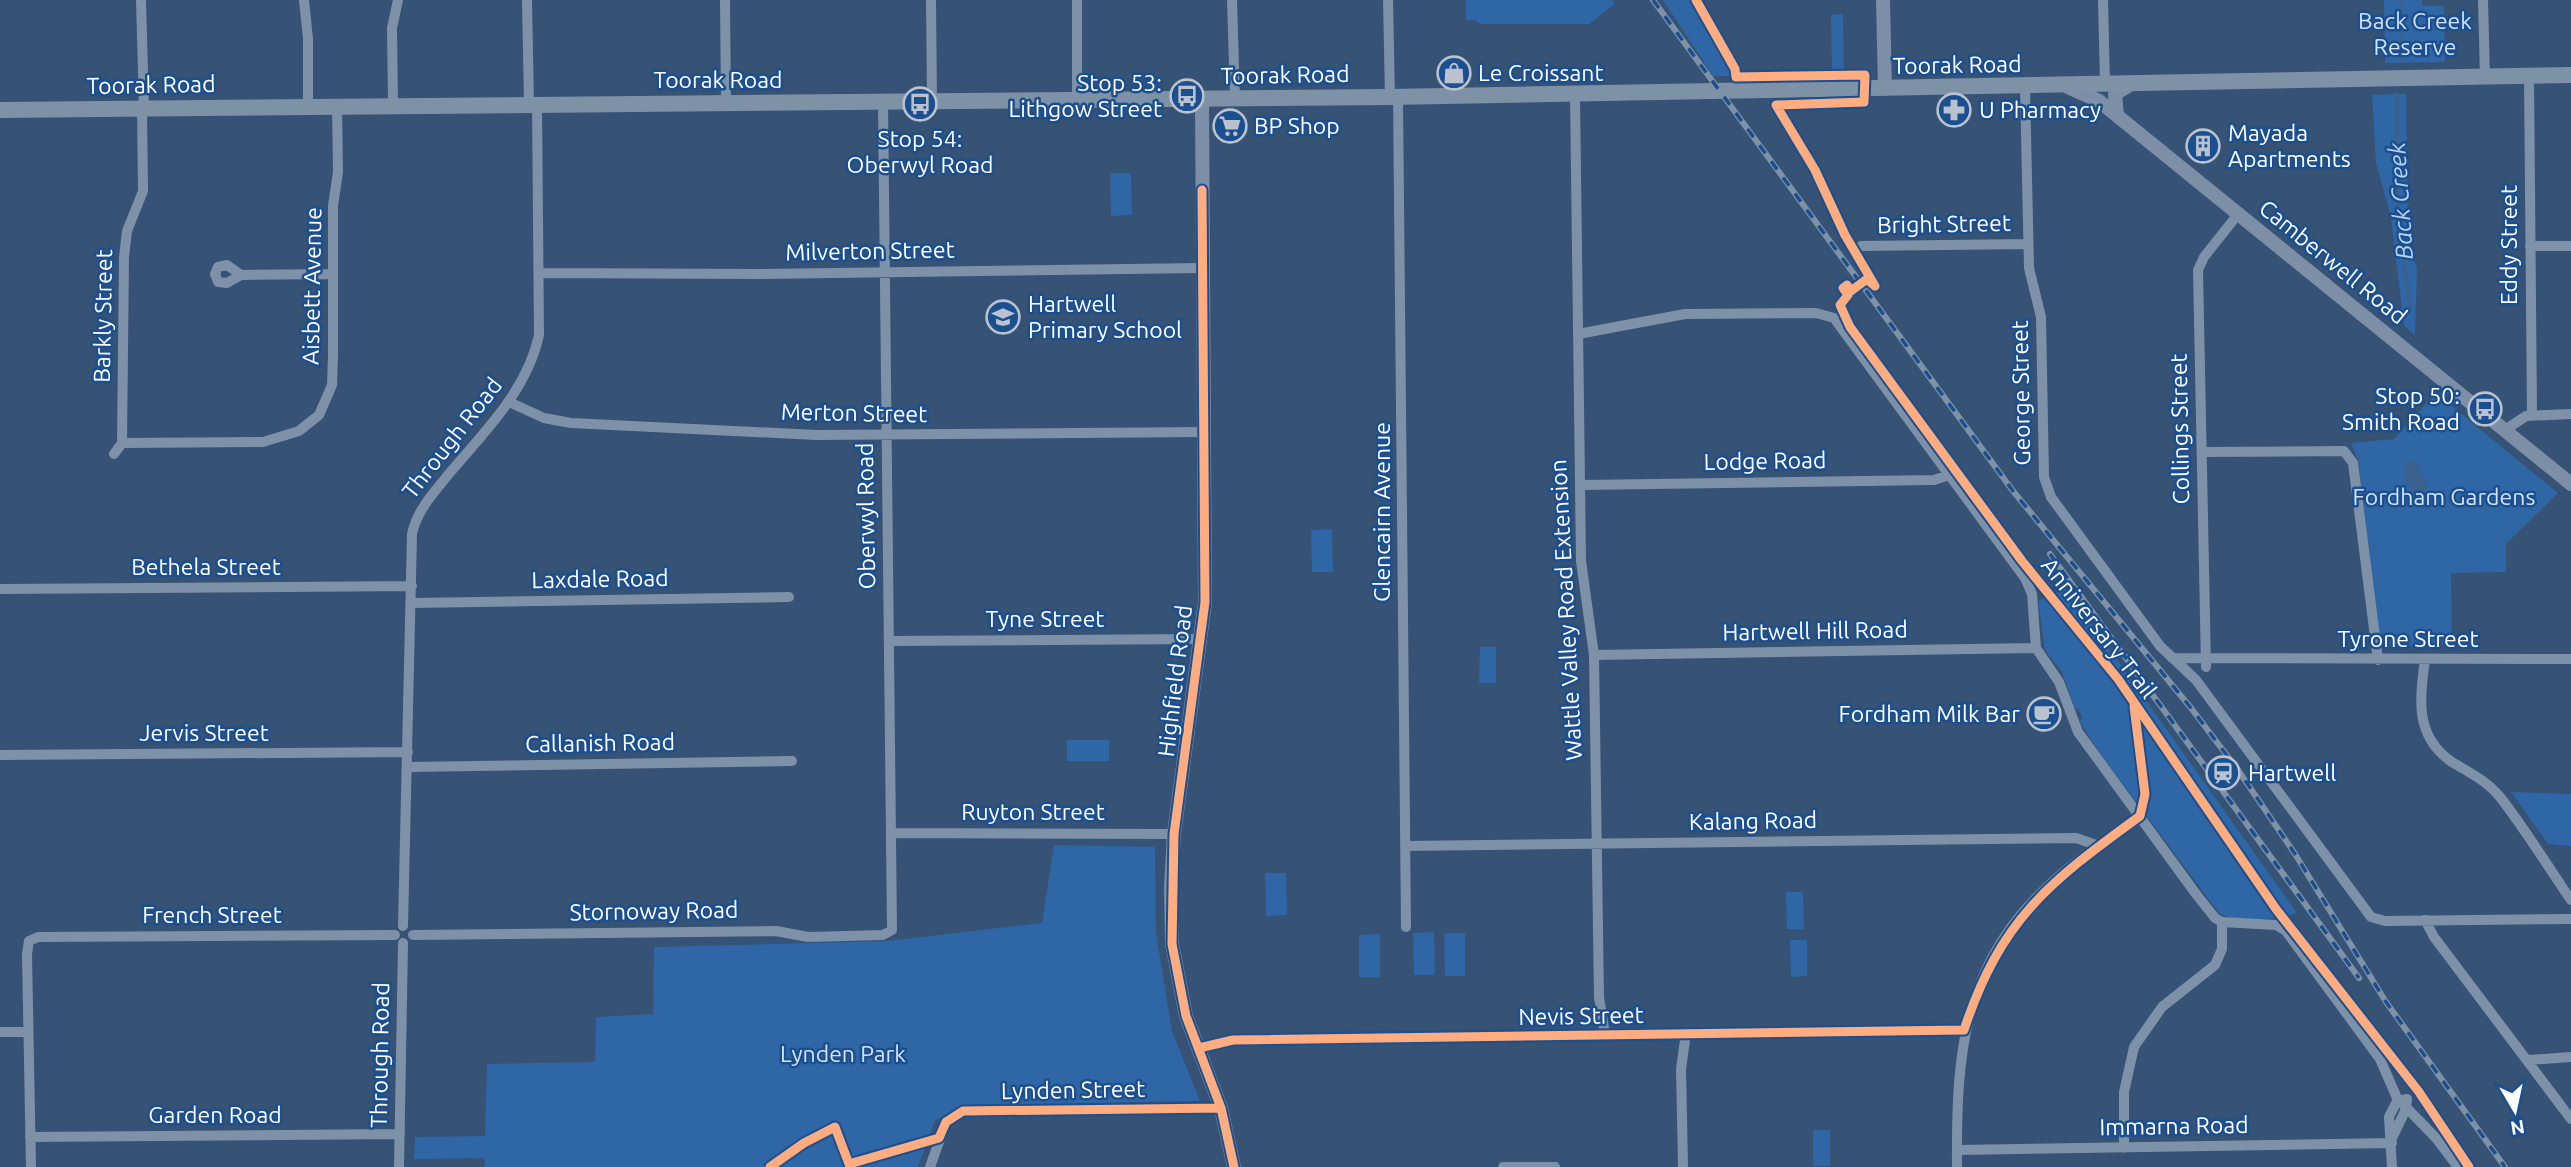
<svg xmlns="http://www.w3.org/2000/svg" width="2571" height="1167" font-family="Ubuntu,sans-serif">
<rect width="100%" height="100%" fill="#365274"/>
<!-- green -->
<path fill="#2f66a5" d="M1466,0H1612L1615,4L1589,24H1480L1475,20H1466Z
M1663,0H1700L1738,66L1739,76H1713Z
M2384,0H2422V6H2444L2445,62L2385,63Z
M1843,14L1844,74H1832L1831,15Z
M2406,94L2408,247L2417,268L2415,335L2404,326L2391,217L2376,163L2372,95Z
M1110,173H1131L1132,215L1111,216Z
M2436,393L2558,493L2506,544V572L2451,573L2452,645L2381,646L2358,460L2351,443L2394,439Z
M1332,529L1333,572H1312L1311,530Z
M2066,588L2297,913C2275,919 2240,925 2219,913L2101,755L2080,722L2082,717L2078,709L2074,708L2062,672L2045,650L2038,601Z
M1480,647H1496V683H1479Z
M1067,740H1109V761H1067Z
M2511,792L2571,794V846L2548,844Z
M1054,845L1155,847L1156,933L1172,1031L1200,1101L961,1106L935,1121L918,1167H485L484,1158L414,1159L415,1137L485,1136L487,1064L595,1062L596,1017L653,1014L654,947L887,941L1042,923Z
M1265,873H1286L1287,915L1266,916Z
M1786,892H1803L1804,929H1787Z
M1434,932L1435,975H1414L1413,933Z
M1444,933H1465V976H1445Z
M1380,934V977H1359V935Z
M1790,940H1807V976L1791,977Z
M1813,1130H1830V1166H1813Z"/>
<!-- water -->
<path fill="#3b618d" d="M2409,460L2417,462L2420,469L2417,476H2424L2428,481L2427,490L2415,494L2407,485L2405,466Z"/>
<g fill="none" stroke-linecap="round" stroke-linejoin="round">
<!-- stream -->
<path stroke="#3b618d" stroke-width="3.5" d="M2401,0V60
M2397,94V200L2410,308"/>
<!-- minor -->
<path stroke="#7d92a8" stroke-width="10" d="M141,0L144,108
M304,0L308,39V106
M527,0L529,104
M725,0L726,103
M931,0L932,101
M1077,0V100
M1232,0L1235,99
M1388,0L1390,97
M2103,0L2105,84
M2483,0L2485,77
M2529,76L2532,415
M2025,87L2029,268L2041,317L2044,477L2051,497L2160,646L2196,680L2371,917L2385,921L2571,919
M1575,94L1581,561L1594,655L1599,997L1605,1035
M1398,97L1406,927
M393,105L392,28L398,0
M1861,246L2028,244
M2530,246H2571
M539,273L761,274L1201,268
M241,275L227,265L218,267L215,274L218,282L227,283L241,275L333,274
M1578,334L1685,314L1816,313L1834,318L2025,578L2032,594L2036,648L2059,682L2078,732L2196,894L2215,918L2222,922L2276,925L2286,931L2380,1059L2397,1098L2436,1138L2458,1167
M509,402L544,418L571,423L816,435L1202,432
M2505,430L2526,416L2571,414
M122,443L124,257L127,231L143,191L142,108
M2202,452L2344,451L2353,463L2378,660
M114,454L122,443L263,442L299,431L319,415L332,385L333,356V206L338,172L337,106
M1580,485L1934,480L1949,475
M0,589L412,586
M412,603L789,597
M889,641L1202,639
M1594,655L2036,648
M2172,658L2571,659
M2425,660C2419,699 2415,737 2452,762C2470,773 2487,781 2500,797C2526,830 2548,867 2571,900
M2206,667L2198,270L2204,257L2238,214
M0,755L408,752
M408,767L792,761
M891,833L1174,834
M1405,846L2076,838L2099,846
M2425,920L2434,937L2571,1119
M403,926L412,534C417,510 433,494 448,475C484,432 527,391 539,335L537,104
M413,935L776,931L808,937L883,935L892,930L883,102
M0,1032H28
M1199,1048L1233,1040L1964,1030
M2528,1060L2571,1057
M30,1137L400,1134
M2392,1138L2406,1109L2407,1099L2397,1101L2389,1117L2392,1167
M2124,1148V1092L2134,1047L2162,1007L2215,965L2222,949V922
M1957,1150L2392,1143
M31,1167L27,954L29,941L38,937L395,935
M399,1167L403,943
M930,1167L946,1122L963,1111L1221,1108
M1503,1167H1555
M1683,1167L1681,1069L1686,1033
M1957,1167C1956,1049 1963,960 2058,877C2084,854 2112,836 2140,816"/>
<!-- major -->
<path stroke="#7d8ea7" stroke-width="14" d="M1883,0L1885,89
M2068,87L2099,101L2571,484
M1202,99L1205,602L1174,834L1171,888L1172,944L1186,1016L1221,1108L1234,1167
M2117,115L2115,94L2131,84"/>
<!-- highway -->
<path stroke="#7e92a7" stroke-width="16" d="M0,110L1390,97L2571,75"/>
<!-- tram -->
<path stroke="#7e92a7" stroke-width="2" d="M0,112L1398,100L2064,89L2096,102L2571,488"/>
<defs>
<path id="rail" d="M1653,0L2013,491L2191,708L2238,770L2295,854L2386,1002L2505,1167
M2050,554L2359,978"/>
</defs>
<!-- rail casing -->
<use href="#rail" stroke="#7e92a7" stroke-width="6"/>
<!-- rail -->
<use href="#rail" stroke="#1b4f8f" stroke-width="3.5" stroke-dasharray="10" stroke-linecap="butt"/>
<defs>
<path id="cycleway" d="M1696,0L1735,69L1736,77L1865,75L1864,102L1776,105L1815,170L1845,235L1875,286L1867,279L1851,291L1847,285L1843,288L1848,295L1840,305L1850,327L2022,561L2118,679L2276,909L2419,1092L2469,1167
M1202,190L1205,602L1174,834L1172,944L1186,1016L1221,1108L1234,1167
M1199,1048L1233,1040L1964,1030C2001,919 2048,883 2140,816L2145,794L2134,706
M770,1167L804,1143L835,1127L849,1164L939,1138L946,1122L963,1111L1221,1108"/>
</defs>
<!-- cycleway casing -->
<use href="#cycleway" stroke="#1b4f8f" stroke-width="13"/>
<!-- cycleway -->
<use href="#cycleway" stroke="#ffac80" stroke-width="9"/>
</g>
<!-- icons -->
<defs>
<symbol id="shop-ring" viewBox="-11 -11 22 22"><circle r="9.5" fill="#1b4f8f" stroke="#b9c2ce" stroke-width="1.5"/><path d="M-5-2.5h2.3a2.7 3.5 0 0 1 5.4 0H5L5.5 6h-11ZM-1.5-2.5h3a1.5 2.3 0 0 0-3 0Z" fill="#b9c2ce"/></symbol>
<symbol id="bus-ring" viewBox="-11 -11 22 22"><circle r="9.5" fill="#1b4f8f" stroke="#b9c2ce" stroke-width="1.5"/><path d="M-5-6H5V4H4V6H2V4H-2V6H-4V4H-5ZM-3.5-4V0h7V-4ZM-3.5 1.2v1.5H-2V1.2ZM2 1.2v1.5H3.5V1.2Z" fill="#b9c2ce"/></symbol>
<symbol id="pharmacy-ring" viewBox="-11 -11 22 22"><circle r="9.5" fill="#1b4f8f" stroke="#b9c2ce" stroke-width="1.5"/><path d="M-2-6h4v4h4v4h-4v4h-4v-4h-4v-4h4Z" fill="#b9c2ce"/></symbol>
<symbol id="supermarket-ring" viewBox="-11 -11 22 22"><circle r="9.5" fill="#1b4f8f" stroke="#b9c2ce" stroke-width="1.5"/><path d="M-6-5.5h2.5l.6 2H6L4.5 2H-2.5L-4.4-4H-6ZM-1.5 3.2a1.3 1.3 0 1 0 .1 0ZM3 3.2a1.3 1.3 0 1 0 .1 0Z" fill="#b9c2ce"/></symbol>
<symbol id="building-ring" viewBox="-11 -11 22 22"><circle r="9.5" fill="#1b4f8f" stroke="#b9c2ce" stroke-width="1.5"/><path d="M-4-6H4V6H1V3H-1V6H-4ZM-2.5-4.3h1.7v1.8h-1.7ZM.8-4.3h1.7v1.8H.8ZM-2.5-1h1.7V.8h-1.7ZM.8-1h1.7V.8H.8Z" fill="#b9c2ce"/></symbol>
<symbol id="school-ring" viewBox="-11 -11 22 22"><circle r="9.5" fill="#1b4f8f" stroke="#b9c2ce" stroke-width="1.5"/><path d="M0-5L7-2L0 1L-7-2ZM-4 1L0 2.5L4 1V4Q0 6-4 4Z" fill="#b9c2ce"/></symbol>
<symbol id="cafe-ring" viewBox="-11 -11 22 22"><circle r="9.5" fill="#1b4f8f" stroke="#b9c2ce" stroke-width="1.5"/><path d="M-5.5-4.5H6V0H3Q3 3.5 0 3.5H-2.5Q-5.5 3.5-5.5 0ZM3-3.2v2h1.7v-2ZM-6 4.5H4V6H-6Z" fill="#b9c2ce"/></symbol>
<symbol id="station-ring" viewBox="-11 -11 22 22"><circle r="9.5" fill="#1b4f8f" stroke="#b9c2ce" stroke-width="1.5"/><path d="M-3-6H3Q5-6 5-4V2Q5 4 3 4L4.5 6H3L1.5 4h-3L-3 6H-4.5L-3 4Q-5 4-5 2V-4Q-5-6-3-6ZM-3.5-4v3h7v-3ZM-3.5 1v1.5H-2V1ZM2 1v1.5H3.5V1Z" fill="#b9c2ce"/></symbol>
</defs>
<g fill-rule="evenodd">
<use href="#shop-ring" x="1435" y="54" width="38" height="38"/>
<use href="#bus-ring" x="1168" y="77" width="38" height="38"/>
<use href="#bus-ring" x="901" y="85" width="38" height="38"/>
<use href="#pharmacy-ring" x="1935" y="91" width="38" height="38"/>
<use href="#supermarket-ring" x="1211" y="107" width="38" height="38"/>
<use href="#building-ring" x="2184" y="127" width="38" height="38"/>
<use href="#school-ring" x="984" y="298" width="38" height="38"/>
<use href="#bus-ring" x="2466" y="390" width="38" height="38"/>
<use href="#cafe-ring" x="2025" y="695" width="38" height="38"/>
<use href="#station-ring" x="2204" y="754" width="38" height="38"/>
</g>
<g text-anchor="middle" stroke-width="5" stroke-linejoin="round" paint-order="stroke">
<!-- park labels -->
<g font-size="23" fill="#cfe3fa" stroke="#1b4f8f">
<text x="2415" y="29">Back Creek<tspan x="2415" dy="26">Reserve</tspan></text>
<text x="2444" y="505">Fordham Gardens</text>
<text x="843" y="1062">Lynden Park</text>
</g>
<!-- street labels -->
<g font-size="23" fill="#fff" stroke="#1b4f8f">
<text transform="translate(1957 65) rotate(-1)" y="8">Toorak Road</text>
<text transform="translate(1285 75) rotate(-1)" y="8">Toorak Road</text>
<text x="718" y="88">Toorak Road</text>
<text transform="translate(151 85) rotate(-1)" y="8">Toorak Road</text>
<text transform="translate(1944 224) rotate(-1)" y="8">Bright Street</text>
<text transform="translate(2509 245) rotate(-90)" y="8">Eddy Street</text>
<text transform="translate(870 251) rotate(-1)" y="8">Milverton Street</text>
<text transform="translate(2333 262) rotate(39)" y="8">Camberwell Road</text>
<text transform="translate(312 286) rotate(-89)" y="8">Aisbett Avenue</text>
<text transform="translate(103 316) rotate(-89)" y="8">Barkly Street</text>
<text transform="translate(2021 393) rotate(-91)" y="8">George Street</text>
<text transform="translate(854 413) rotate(1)" y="8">Merton Street</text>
<text transform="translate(2180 429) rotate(-91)" y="8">Collings Street</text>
<text transform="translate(452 438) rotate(-52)" y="8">Through Road</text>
<text transform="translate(1765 461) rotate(-1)" y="8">Lodge Road</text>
<text transform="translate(1382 512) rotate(-90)" y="8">Glencairn Avenue</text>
<text transform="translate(866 516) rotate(-91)" y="8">Oberwyl Road</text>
<text x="206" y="575">Bethela Street</text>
<text transform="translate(600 579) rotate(-1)" y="8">Laxdale Road</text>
<text transform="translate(1566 610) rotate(-93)" y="8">Wattle Valley Road Extension</text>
<text x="1045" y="627">Tyne Street</text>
<text transform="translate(2099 628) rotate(52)" y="8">Anniversary Trail</text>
<text transform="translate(1815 631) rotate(-1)" y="8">Hartwell Hill Road</text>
<text x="2408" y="647">Tyrone Street</text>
<text transform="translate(1175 681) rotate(-83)" y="8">Highfield Road</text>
<text x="204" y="741">Jervis Street</text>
<text transform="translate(600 743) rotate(-1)" y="8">Callanish Road</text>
<text x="1033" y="820">Ruyton Street</text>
<text transform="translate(1753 821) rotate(-1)" y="8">Kalang Road</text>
<text transform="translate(654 911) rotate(-1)" y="8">Stornoway Road</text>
<text x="212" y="923">French Street</text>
<text transform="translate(1581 1016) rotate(-1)" y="8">Nevis Street</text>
<text transform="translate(380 1055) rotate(-89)" y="8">Through Road</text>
<text transform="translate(1073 1090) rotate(-1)" y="8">Lynden Street</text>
<text x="215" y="1123">Garden Road</text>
<text transform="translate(2174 1126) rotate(-1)" y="8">Immarna Road</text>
</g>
<!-- poi labels -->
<g font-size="23" fill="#fff" stroke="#1b4f8f" text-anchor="start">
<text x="1478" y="81">Le Croissant</text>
<text x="1162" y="91" text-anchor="end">Stop 53:<tspan x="1162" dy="26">Lithgow Street</tspan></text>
<text x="1979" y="118">U Pharmacy</text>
<text x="1254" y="134">BP Shop</text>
<text x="2228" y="141">Mayada<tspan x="2228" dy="26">Apartments</tspan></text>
<text x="920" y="147" text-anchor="middle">Stop 54:<tspan x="920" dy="26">Oberwyl Road</tspan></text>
<text x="1028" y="312">Hartwell<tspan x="1028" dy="26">Primary School</tspan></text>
<text x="2460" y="404" text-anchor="end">Stop 50:<tspan x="2460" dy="26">Smith Road</tspan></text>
<text x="2020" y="722" text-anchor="end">Fordham Milk Bar</text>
<text x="2248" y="781">Hartwell</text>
</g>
<!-- water labels -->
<g font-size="24" font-style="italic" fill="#b5d3f5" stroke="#1b4f8f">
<text transform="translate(2401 201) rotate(-94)" y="8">Back Creek</text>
</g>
</g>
<!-- north arrow -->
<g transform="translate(2515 1111) rotate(171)" stroke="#1b4f8f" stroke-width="5" paint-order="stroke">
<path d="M0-5L12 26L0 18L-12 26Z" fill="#ffffff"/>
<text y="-10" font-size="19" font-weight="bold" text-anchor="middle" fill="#ffffff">N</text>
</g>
</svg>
